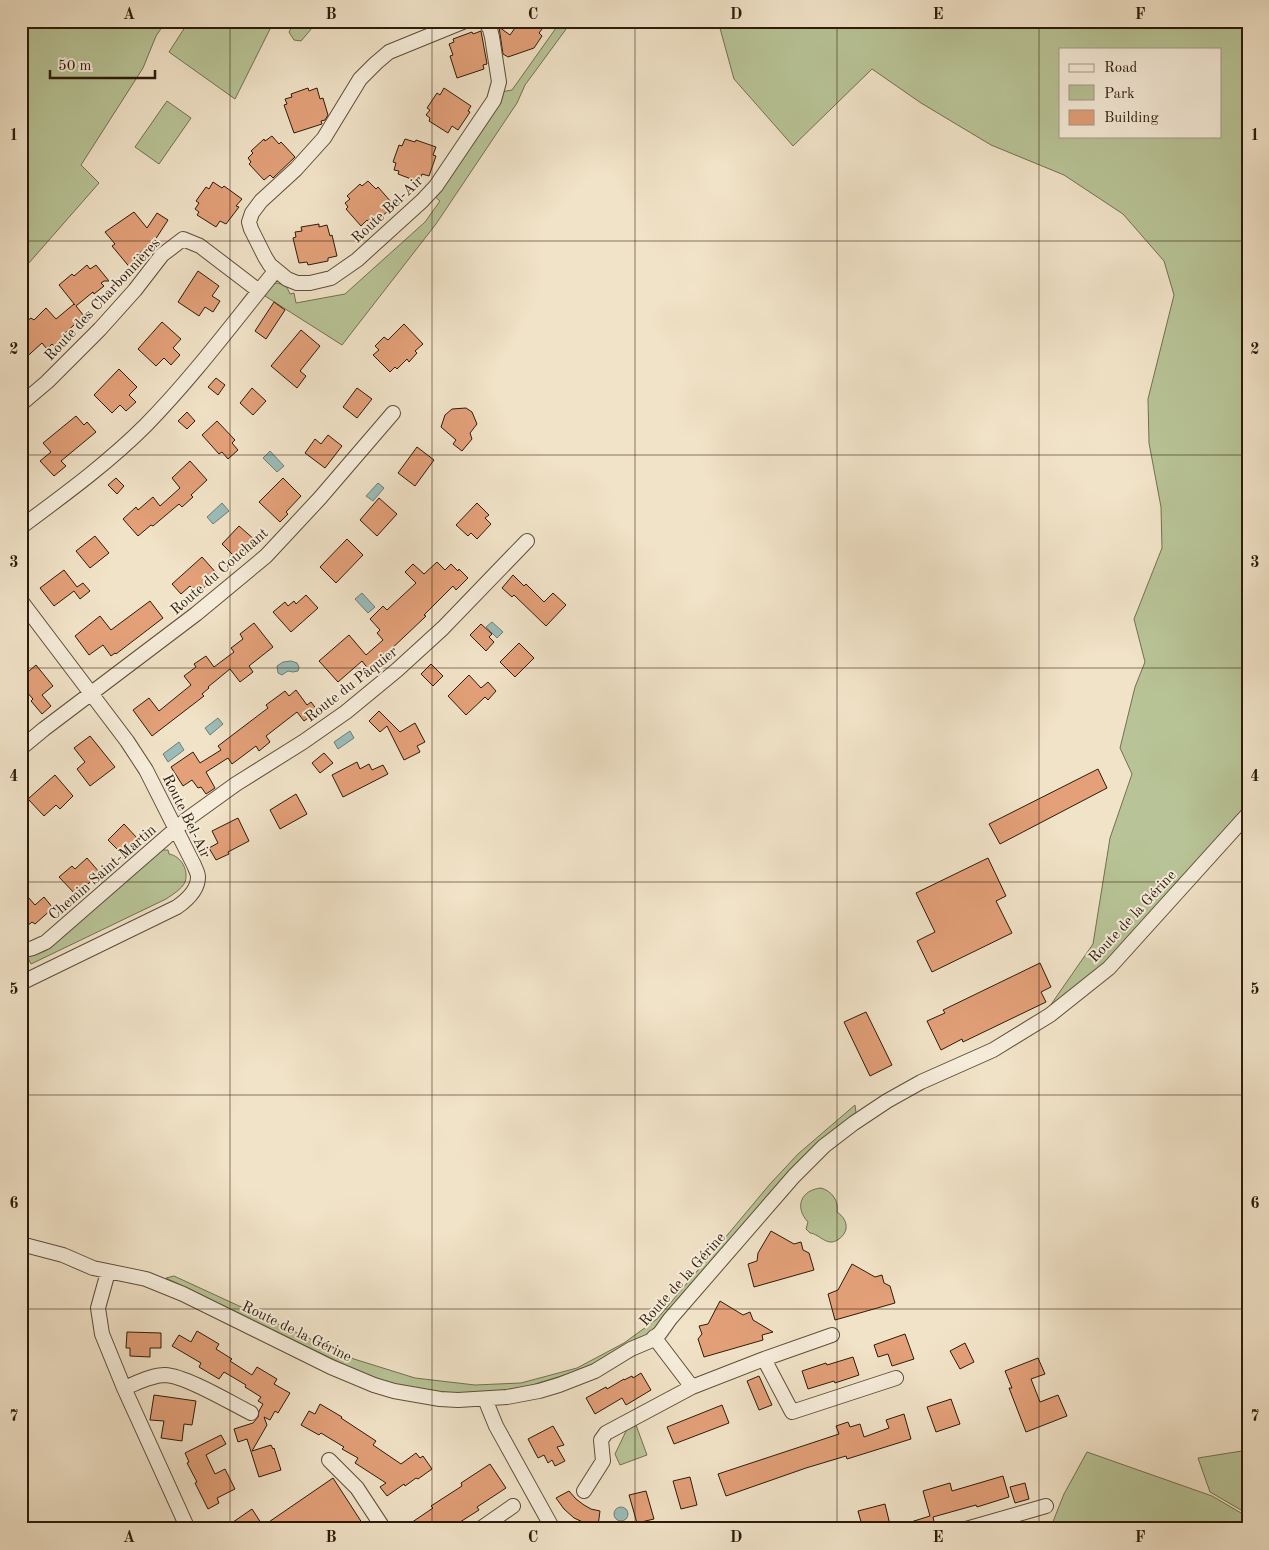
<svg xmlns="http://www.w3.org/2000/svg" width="1269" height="1550" font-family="'Old Standard TT',serif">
<rect width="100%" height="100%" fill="#f1e3c8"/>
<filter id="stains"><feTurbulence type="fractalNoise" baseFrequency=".004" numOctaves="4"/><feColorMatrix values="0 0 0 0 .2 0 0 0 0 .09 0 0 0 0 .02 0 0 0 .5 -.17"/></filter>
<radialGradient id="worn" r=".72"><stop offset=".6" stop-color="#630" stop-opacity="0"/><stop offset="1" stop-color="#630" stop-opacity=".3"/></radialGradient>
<!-- green -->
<path fill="#b8c497" stroke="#727050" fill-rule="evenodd" d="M21,21H166L156,36L143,68L81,165L99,183L21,272Z
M189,21H274L235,99L169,52Z
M295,21H318L301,41L294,40L289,32Z
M561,21H572L525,85L517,103L436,224L342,345L265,296L271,286L276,283C284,284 287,286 290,294L294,293L296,303L345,294L425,222L440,201L433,195L501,92L512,90Z
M718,21H1248V805L1106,964L1043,1016L1093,944L1110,838L1132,774L1120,748L1135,687L1145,662L1134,619L1162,548L1161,507L1149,443L1148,399L1174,295L1164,261L1123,214L1064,175L991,145L921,103L872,69L793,146L734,79ZM1060,49H1220V136H1060Z
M167,101L191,118L159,164L135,147Z
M161,850H168L169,854C181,856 189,870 185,882C182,889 172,895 166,899L31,964L27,956L45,951L52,945Z
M855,1105L856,1113L803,1157L774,1188L654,1331L611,1356L578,1371L522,1388L487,1392L453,1393L415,1389L378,1380L351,1368L166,1278L174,1276L354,1359L415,1378L475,1385L521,1383L577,1368L624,1343L657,1319L770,1184L798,1154Z
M821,1188C832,1191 839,1201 837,1212C843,1216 847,1222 846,1229C845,1233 843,1236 839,1239C827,1248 820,1234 810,1233L806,1229L808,1222C794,1207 801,1190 821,1188Z
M636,1425L647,1455L620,1465L615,1454L627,1429Z
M1248,1450V1514L1210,1492L1198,1458Z
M1087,1452L1212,1496L1248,1517V1529H1050L1064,1494Z"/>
<!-- water -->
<path fill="#9bbdba" stroke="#6f7c73" d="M270,451L284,466L277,472L263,458Z
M378,483L384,488L373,501L366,496Z
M222,503L229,511L213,524L207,517Z
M362,593L375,607L368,613L355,599Z
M492,622L503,632L497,638L486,627Z
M291,661L297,663L299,667L298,671L293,672L288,671L282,675L278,673L277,666L283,662Z
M218,718L223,724L210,735L205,728Z
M350,731L354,738L338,749L334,742Z
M179,742L184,750L168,762L163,754Z
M614 1514a7 7 0 1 1 14 0a7 7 0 1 1-14 0Z"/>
<!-- building -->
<path fill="#e3a079" stroke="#2d1b09" d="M520,21H539L545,25L539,33L542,36L534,48L508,57L503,54L499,27L510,35Z
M481,31L487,64L483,65L484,69L457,78L450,56L453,55L449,44L454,42L453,39L472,32L473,34Z
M308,88L309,91L317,88L320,99L323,98L328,115L325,120L321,121L322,124L294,133L284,105L287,104L285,99L292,97L291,94Z
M444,88L471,106L468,111L470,112L458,130L452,126L448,133L429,121L430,118L426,115L430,110L427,108L437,93L440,95Z
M272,136L279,144L281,142L295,157L273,178L270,175L264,180L249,164L251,162L248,158L253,153L251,151L264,139L265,141Z
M405,139L415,142L416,140L436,147L433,155L436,156L429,176L422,174L419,182L398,174L399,171L394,170L396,163L393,162L399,145L402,146Z
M368,181L376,189L378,187L392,203L386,209L388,211L372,225L367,220L361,226L346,209L348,207L345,203L350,199L347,196L360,184L362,186Z
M213,182L222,188L224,186L242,199L236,206L239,207L226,224L220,221L216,227L197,215L199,212L195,209L199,203L196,201L206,187L209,189Z
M134,212L147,228L157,213L168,220L155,240L137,255L143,262L132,270L112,246L115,244L105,232Z
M319,224V227L327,225L330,236L332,235L337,256L328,258V261L308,265L307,262L299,263L293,238L296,237L295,232L302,231L301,227Z
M87,265L90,269L96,265L109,281H104L101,283L104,286L94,294L93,292L76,306L84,316L64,334L66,336L54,346L52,344L47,349L42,343L21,362V326L31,318L34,320L46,308L56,319L74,304L75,305L59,285L72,274L74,276Z
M198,271L219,286L212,296L220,301L213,312L205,307L199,316L178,302Z
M274,302L285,310L266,339L255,331Z
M162,322L181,339L173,348L180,355L171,365L164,358L156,366L138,349Z
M404,324L423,344L415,351L417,353L409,362L407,359L397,369L395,367L390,372L373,355L379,350L375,346L384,337L388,340Z
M301,330L320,346L300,371L306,376L297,388L271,366Z
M119,369L137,387L129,395L136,402L126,411L120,405L112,413L94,395Z
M216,378L225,385L218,395L208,387Z
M252,388L266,401L253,415L240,403Z
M357,388L372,399L357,418L343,407Z
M466,408L472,412L477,424L470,433L472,439L462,451L453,444L456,440L441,427L445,415L452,409Z
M187,412L195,421L187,429L178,421Z
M76,416L84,425L87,422L96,432L61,461L66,466L54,476L40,461L51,452L43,443Z
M217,421L235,440L232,443L238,450L228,459L222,452L219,454L202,435Z
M328,435L342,446L325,468L305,453L315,439L321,444Z
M417,447L434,460L415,486L398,473Z
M190,461L207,480L191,495L193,497L182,507L179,504L153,526L151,525L138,536L123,519L136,507L138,510L153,497L160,506L180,488L172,478Z
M116,478L124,486L117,494L108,485Z
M283,478L301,496L286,512L288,514L280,522L259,502Z
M379,498L397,514L377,536L360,520Z
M477,503L489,515L485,518L491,524L477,539L471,533L468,536L456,525Z
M239,526L256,541L238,560L222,544Z
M95,536L109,553L90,568L76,551Z
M347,539L363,555L336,583L320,567Z
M202,557L218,575L197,594L190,586L181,594L172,584Z
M437,562L445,570L451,564L458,571L459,569L468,578L456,590L453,586L424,615L426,616L424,618L369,670L362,661L338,682L319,661L349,635L366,655L383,640L377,633L380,630L370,619L383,606L387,610L416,583L405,572L413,564L424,574Z
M64,570L77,587L83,583L90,591L80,599L74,591L54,606L40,588Z
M513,575L524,586L526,584L544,602L553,593L566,605L546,626L514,595L512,597L502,588Z
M306,595L318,608L291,632L273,612L285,602L288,606L294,601L296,604Z
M150,601L163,618L116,654L115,653L111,656L103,645L89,655L75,636L100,616L111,630Z
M254,623L273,647L249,666L253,672L240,682L230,669L208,687L209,688L202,694L204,696L152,736L133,710L149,698L159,711L191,685L184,676L196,667L194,664L206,656L214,667L234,652L231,648L243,639L240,634Z
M481,624L492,634L489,637L494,642L486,651L470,635Z
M519,643L534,658L515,677L500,662Z
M431,664L443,676L433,686L421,674Z
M36,665L53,686L42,695L51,706L42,714L31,701L33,699L21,685V678Z
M469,675L481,688L488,682L496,691L488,700L485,697L466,715L448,696Z
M296,690L307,705L311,702L318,711L304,721L297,712L266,736L270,742L259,751L256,746L232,764L228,758L206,772L215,788L206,794L201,787L198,788L192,780L183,786L171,767L193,752L200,763L221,750L218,746L268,708L266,705L285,691L289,696Z
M379,711L400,732L415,723L425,742L417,746L420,752L404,760L387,726L380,732L369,721Z
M90,736L115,767L90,786L77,769L85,762L74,748Z
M324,753L333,763L320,773L312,763Z
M357,762L360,769L369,764L372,770L383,765L388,774L343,797L332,775Z
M1098,769L1107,788L1000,844L989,824Z
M55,775L73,796L60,809L56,805L44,816L28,799Z
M296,794L307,814L280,829L270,810Z
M238,818L249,841L228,852L229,854L216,860L209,848L218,843L212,831Z
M124,824L138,839L122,854L108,840Z
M87,858L100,873L76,895L59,877L72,866L75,869Z
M988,858L1006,896L996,901L1012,933L932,972L917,941L935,932L916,893Z
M21,889L35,905L44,897L53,908L35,924L32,922L21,931Z
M1040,963L1051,987L1041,992L1046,1002L963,1042L962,1039L941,1050L927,1021L945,1013L943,1010Z
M866,1012L892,1065L870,1076L844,1022Z
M771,1231L794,1244L801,1242L803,1250L809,1253L814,1270L754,1287L748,1264L757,1261L758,1253Z
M852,1264L875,1277L882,1275L884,1283L890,1286L895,1303L835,1320L828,1294L838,1290Z
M720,1301L743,1315L750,1312L753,1320L773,1332L762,1335L763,1340L704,1357L698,1339L702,1334L699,1326L708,1324Z
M197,1331L219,1344L216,1349L232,1359L230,1361L252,1375L257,1367L277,1379L274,1384L290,1393L278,1413L275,1411L270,1420L264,1417L267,1425L252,1451L271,1445L273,1449L274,1448L281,1470L259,1477L247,1439L238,1442L234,1429L253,1423L258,1417L259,1411L263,1404L258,1401L261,1397L245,1387L246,1385L224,1372L219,1379L199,1367L201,1363L172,1346L179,1335L191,1342Z
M127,1332L161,1333V1348H150V1357L130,1356V1348H126Z
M905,1334L914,1359L892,1366L888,1354L878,1357L874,1345Z
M965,1343L974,1362L960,1369L950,1351Z
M853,1357L859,1375L835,1383L834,1381L808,1389L802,1371L826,1363L827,1365Z
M1038,1358L1045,1374L1031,1379L1040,1402L1058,1395L1067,1416L1026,1432L1009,1388H1012L1005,1371Z
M641,1373L651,1390L626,1405L622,1398L595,1414L586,1398L606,1387L607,1389L624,1379V1380L632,1376L633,1378Z
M759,1376L772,1405L759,1410L747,1381Z
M154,1395L196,1401L192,1425L184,1424L182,1441L161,1438L164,1421L150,1420Z
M951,1399L960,1424L936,1432L927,1407Z
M320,1404L342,1417L341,1418L376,1441L373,1445L401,1464L416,1453L420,1458L423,1456L432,1469L418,1479L416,1478L405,1486L404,1484L387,1496L380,1487L386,1483L355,1463L358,1458L342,1449L344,1447L321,1433L319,1435L301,1425L309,1411L315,1414Z
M722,1405L729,1423L674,1444L667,1427Z
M904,1414L911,1439L847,1459L846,1456L806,1468L726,1496L718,1474L839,1434L836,1426L848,1422L850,1427L860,1424L864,1437L889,1428L886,1420Z
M553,1426L564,1445L557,1447L565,1461L555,1466L552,1460L548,1463L544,1455L538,1458L528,1439Z
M221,1435L226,1444L206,1455L215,1474L225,1469L235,1489L217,1498L219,1503L208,1509L195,1483L197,1482L187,1463L189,1462L185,1453Z
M490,1464L506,1488L477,1507L479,1510L449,1529H402L433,1508L431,1506L462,1486L461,1483Z
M1003,1476L1009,1497L977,1507L976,1505L933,1517L935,1526L926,1529H898V1526L930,1516L923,1491L950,1483L952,1491Z
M690,1477L697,1505L681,1509L673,1481Z
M333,1478L366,1529H223L252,1509L263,1526Z
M1025,1483L1029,1499L1015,1503L1010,1487Z
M569,1491L576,1499L584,1505L591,1509L600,1511L598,1526L585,1523L574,1518L564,1509L556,1498Z
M646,1491L654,1519L637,1523L629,1495Z
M885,1504L891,1529H863L858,1511Z"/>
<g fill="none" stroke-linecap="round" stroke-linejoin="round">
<defs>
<path id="street" d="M465,21L389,52L376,63L360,79L324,138L296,169L261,201L252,213L249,222L251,229L265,257L270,265L287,279L297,283H310L331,278L357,260L422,201L436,186L494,100L499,82L492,37L490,29L485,21
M21,404L47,382L100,329L135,290L162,255L183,239L200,246L259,291
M21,527C64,495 108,463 146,425C193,377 233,323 276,270
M21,601L127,741L146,770L194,865C195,868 198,873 198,877C198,890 187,900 177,907L21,983
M21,748L44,729L196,614L266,556L320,498L393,413
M21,951L33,948L46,942L186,820L236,784L303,742L346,712L397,670L443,628L527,541
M21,1244L63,1255L93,1268L146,1279L183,1294L331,1367L374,1385L394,1391L440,1399L458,1400L507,1397L539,1391L559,1385L595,1371L631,1349L650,1341L660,1333L670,1319L794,1176L824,1146L854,1123L887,1101L921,1082L993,1050L1050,1015L1109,968L1248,814
M108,1272L98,1308L102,1334L124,1388L188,1529
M654,1337L692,1387
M764,1359L792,1412L896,1378
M124,1388C137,1383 152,1375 165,1375C186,1376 231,1403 251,1413
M485,1399L496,1426L553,1529
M329,1460L357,1488L384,1529
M584,1491L603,1461L601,1440L606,1433L692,1387L764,1359L832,1335
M480,1529L513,1506
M966,1529L1046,1506"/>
</defs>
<!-- street casing -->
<use href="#street" stroke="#5e4d39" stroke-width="16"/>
<!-- street -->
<use href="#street" stroke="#f6eddb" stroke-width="14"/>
</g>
<!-- grid -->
<path fill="none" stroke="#2d1b09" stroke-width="1" stroke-opacity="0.55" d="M230,21V1529M432,21V1529M635,21V1529M837,21V1529M1039,21V1529M21,241H1248M21,455H1248M21,668H1248M21,882H1248M21,1095H1248M21,1309H1248"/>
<g text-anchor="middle" stroke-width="4" stroke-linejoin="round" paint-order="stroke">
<!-- street labels -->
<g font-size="15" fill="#2d1b09" stroke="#f6eddb">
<text transform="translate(387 209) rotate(-43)" y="5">Route Bel-Air</text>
<text transform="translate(102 299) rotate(-47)" y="5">Route des Charbonnières</text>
<text transform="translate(219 571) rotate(-41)" y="5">Route du Couchant</text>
<text transform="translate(351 684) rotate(-38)" y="5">Route du Pâquier</text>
<text transform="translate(187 816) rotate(64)" y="5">Route Bel-Air</text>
<text transform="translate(102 872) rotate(-41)" y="5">Chemin Saint-Martin</text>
<text transform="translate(1132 916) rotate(-47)" y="5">Route de la Gérine</text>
<text transform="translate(682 1279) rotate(-48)" y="5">Route de la Gérine</text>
<text transform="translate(297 1331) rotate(26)" y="5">Route de la Gérine</text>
</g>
</g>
<!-- margin -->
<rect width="1269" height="1550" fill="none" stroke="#f1e3c8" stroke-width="55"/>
<!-- legend -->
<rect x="1059" y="48" width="162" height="90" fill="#f6eddb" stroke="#a69987"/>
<rect x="1069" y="64" width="25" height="8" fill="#f6eddb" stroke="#a69987"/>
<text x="1104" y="72" font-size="15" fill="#2d1b09">Road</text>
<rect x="1069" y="85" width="25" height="15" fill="#b8c497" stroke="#a69987"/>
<text x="1104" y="98" font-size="15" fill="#2d1b09">Park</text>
<rect x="1069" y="110" width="25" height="15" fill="#e3a079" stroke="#a69987"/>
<text x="1104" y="122" font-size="15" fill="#2d1b09">Building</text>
<!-- scale -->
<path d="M50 70v8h105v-8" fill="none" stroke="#2d1b09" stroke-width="2.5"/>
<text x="58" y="70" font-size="15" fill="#2d1b09" stroke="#f6eddb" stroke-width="4" paint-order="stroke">50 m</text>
<rect x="28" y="28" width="1214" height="1494" fill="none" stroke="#2d1b09" stroke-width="2"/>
<g font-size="16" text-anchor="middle" font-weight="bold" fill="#2d1b09">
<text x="129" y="19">A</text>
<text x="331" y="19">B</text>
<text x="533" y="19">C</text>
<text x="736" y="19">D</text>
<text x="938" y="19">E</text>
<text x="1140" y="19">F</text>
<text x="14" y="140">1</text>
<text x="1255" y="140">1</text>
<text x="14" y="354">2</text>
<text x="1255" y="354">2</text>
<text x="14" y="567">3</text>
<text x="1255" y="567">3</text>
<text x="14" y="781">4</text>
<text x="1255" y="781">4</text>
<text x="14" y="994">5</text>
<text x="1255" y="994">5</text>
<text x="14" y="1208">6</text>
<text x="1255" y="1208">6</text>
<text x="14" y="1421">7</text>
<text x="1255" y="1421">7</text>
<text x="129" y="1542">A</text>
<text x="331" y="1542">B</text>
<text x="533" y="1542">C</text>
<text x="736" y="1542">D</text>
<text x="938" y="1542">E</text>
<text x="1140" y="1542">F</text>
</g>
<rect width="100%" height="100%" filter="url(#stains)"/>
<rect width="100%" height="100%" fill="url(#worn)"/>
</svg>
